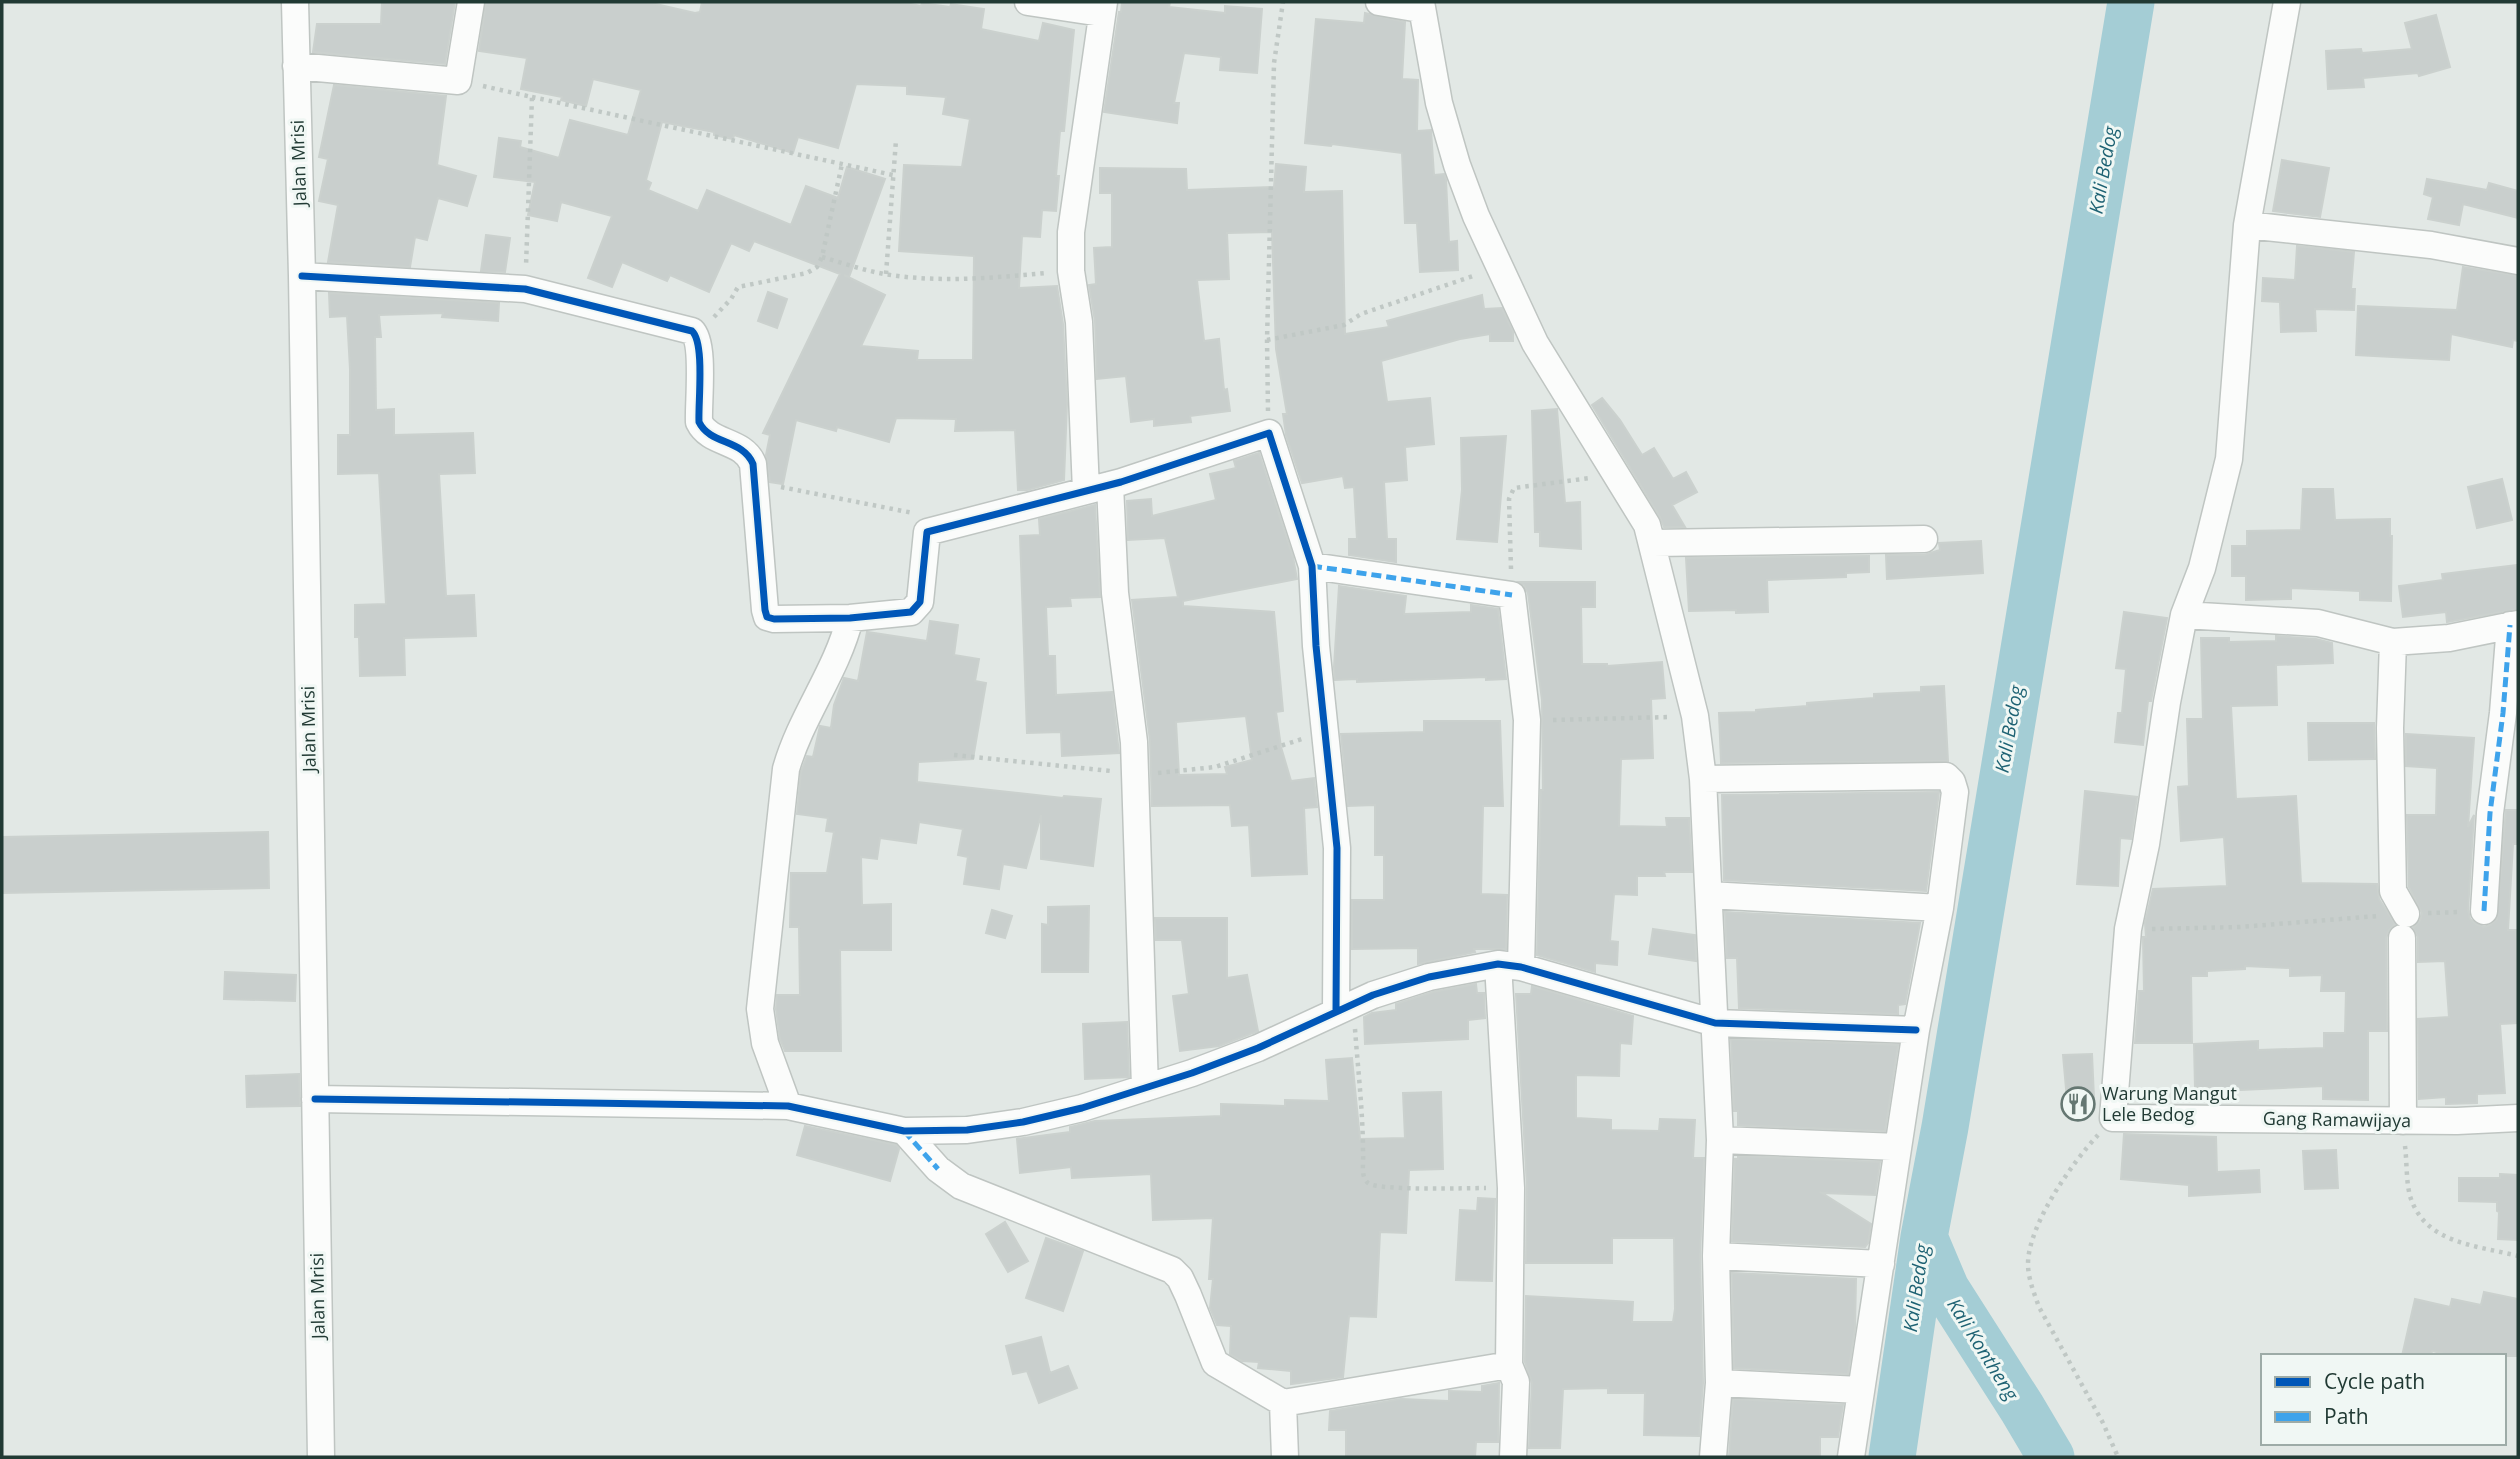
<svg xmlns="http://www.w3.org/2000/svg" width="2520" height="1459" font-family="'Open Sans',sans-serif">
<rect width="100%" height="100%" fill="#e2e8e5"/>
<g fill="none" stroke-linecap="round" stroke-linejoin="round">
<!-- river -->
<path stroke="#a4cdd5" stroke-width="47" d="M1924,1237L1946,1289L2022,1408L2051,1457
M1892,1457L1924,1237L1945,1127L2131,2"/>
</g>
<!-- building -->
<path fill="#c9cfcd" stroke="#cbd1ce" stroke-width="2" fill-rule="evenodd" d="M382,2H455L445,64L313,52L317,24H381Z
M486,2H647L695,13L700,12L702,2H901L921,6L922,3L950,7L951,4L984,9L981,29L1039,41L1043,23L1074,30L1064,131H1060L1056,176H1059L1056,211L1042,210L1040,237L1022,236L1019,288L1057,286L1063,324L1067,404L1064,480L1027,490H1018L1015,430L955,431L956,419L896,418L889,442L837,427L836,431L796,420L783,484L770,482L766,455L770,435L763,433L840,274L754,241L749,251L731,243L709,292L670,275L667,281L622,262L612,287L588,278L612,216L561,202L557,221L528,215L535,182L494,177L499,138L521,141L520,147L559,158L570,120L628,135L641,90L593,79L586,106L561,100L562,97L521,89L527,58L479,51ZM856,84L907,86V94L946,97L943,114L970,119L962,167L904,165L899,251L974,256L973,360H917L918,351L861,346L885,295L844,275L849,277L885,179L847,167L838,198L806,186L791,225L707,190L698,211L648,190L651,183L646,180L662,122L714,132V135L733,139L734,135L793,153L798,137L838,148Z
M1122,2H1170L1169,7L1225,13V6L1262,9L1257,73L1220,70L1221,57L1184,53L1174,103H1179L1177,123L1104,112L1119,12H1121Z
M1365,13L1405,22L1402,79L1418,80L1417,131L1431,130L1434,175L1444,174L1446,180L1449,242L1457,241L1458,270L1420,272L1417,223H1405L1402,153L1332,144L1331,146L1305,143L1316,19L1364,23Z
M2436,15L2450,67L2419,76L2418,73L2363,78L2364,87L2328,89L2326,51L2361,49L2362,53L2412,49L2405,23Z
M334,85L446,96L437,165L476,176L467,206L438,198L427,240L415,237L410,267L328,262L338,205L319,201L328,159L319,157Z
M2282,160L2329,168L2320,217L2273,211Z
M1276,164L1306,167L1304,192L1342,191L1345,334L1389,327L1387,321L1482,295L1484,309L1502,308L1513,332V341H1490V334L1460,339L1381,361L1387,402L1430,398L1434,444L1405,447L1407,480L1384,482L1387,539H1396V562L1349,555V539H1357L1354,487L1345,488L1343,476L1302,483L1286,435L1283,414H1287L1276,349L1272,232L1227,233L1229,279L1197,280L1204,341L1219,339L1224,390L1227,389L1230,411L1190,416L1191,422L1154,426V419L1131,422L1126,376L1097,379L1095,321L1089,285L1096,284L1094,248L1112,247V193H1100V168L1186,169L1187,190L1274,187Z
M2427,179L2487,190L2489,183L2518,191V218L2463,204L2459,225L2428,219L2433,197L2424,194Z
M486,235L510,238L505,272L481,271Z
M2297,246L2354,252L2351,289H2355L2354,310L2315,309L2316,331L2281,332L2280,302L2262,301L2263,278L2295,280Z
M2463,267L2518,276V341L2513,340L2512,347L2451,334L2449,360L2356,355L2358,306L2457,310Z
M768,292L787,299L777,328L758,321Z
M329,293L499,303L498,321L442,317L443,313L379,315L381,337H375L376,410L394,409V435L473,433L475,473L439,474L446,596L474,595L476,636L404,638L405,675L360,676L359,637H355V605L386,604L379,473L338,474V435H350V369L347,316L330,317Z
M1602,398L1620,420L1642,455L1654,448L1673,479L1686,472L1697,492L1672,505L1685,527H1664L1660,517L1592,405Z
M1557,409L1565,503L1580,502L1581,549L1540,546V532H1535L1532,411Z
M1506,436L1497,542L1457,539L1462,490L1461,438Z
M1259,453L1293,557L1297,579L1183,601V606L1274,612L1283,711L1276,712L1281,747L1291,781L1314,778L1317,807L1304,808L1307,874L1252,876L1249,825L1232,826L1230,805L1152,806L1150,740L1132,600L1178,597L1165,538L1128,540L1127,501L1151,499L1152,516L1216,500L1210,474L1236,468L1234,461ZM1246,716L1252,760L1225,767L1227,774L1179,775L1176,722Z
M2502,479L2512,520L2477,528L2468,487Z
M2303,489H2333L2335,520L2390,519V536H2392L2391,601L2360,600V591L2291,588V599L2246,600V576H2232V546H2247V531L2301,530Z
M1095,505L1100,597L1070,598L1071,606L1046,607L1048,656H1055L1056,695L1112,692L1119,753L1062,756L1061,732L1027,733L1020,536L1040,535L1039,519Z
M1981,541L1983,573L1887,579L1886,555H1924L1940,550L1939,543Z
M1869,556V572L1846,573V577L1767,580L1768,612L1736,613V610L1689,611L1686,558Z
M2518,565V609L2447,622L2446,612L2403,617L2399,586L2443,580L2442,574Z
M1519,582H1595V607H1581L1582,664H1607V666L1662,662L1665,698L1651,699L1653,758L1621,759L1619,826L1667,827L1666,818H1689L1692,872H1664L1665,876H1637V895L1614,894L1610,941L1618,942L1617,965L1595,963V972L1537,955L1541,790H1543L1542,700L1528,593L1524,585Z
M1339,586L1406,596L1404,614L1471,612V605L1498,609L1506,679L1486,680V677L1357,682V679L1335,680L1334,667Z
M2124,612L2167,618L2151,701H2148L2143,745L2115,742L2118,713H2122L2126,669L2116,668Z
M930,621L958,625L954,655L979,659L975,681L986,683L973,759L918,762L917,782L1063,798L1064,796L1101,799L1093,866L1041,859V815L1026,868L1003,864L999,889L964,884L968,857L958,855L963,829L919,822L916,843L880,838L877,859L861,857L862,905L891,904V950H840L841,1051H785L780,1039L776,1009L777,995H800L799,927H790L791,873H827L834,832L826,831L828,818L797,814L801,772L807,756L813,757L820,726L831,728L834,705L844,678L858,681L867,632L927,641Z
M2276,636L2316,639L2332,643L2333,663L2276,665L2277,705L2231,706L2236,799L2296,796L2301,883L2377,884L2379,899L2395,924L2389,930L2386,938L2387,1031H2368V1100L2323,1099V1086L2221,1091V1087L2195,1088L2194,1044L2258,1041V1050L2324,1048V1033H2345L2346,991H2321L2322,975L2290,976V968L2245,966V969L2207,971V976H2191L2192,1043H2135L2139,991H2144L2143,937H2146L2145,923L2153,889L2227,886L2224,837L2181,841L2178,787L2189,786L2187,719H2203L2201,638H2229V642L2276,641Z
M1944,686L1948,761L1721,763L1719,713L1756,712V710L1807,706V703L1874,698V694L1921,692V687Z
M1424,721H1500L1503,806H1483L1481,894L1507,895L1506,949H1474L1475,952L1418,964V948L1352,949V900H1384V855H1375V805L1348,806L1341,734L1424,732Z
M2308,723H2374L2375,759L2309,760Z
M2406,734L2474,738L2468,827L2474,815L2468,910L2470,919L2476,924L2484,927L2490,925L2497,919L2506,810H2518V844H2513L2508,930H2516L2518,1023L2500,1024L2505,1093L2477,1094V1103L2446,1104V1097L2419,1099L2418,1019L2449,1017L2445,961L2418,962V937L2413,928L2420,921L2422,913L2409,887L2407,815H2436L2437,768L2406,766Z
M2085,791L2137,797L2131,839L2120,838L2118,886L2077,884Z
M1939,792L1926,891L1724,880L1722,795Z
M268,832L269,888L3,893V837Z
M1089,906L1088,972H1042V924L1048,925V907Z
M992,910L1012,916L1005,938L986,933Z
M1725,912L1920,923L1905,1004L1898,1005V1014L1739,1008L1737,958H1727Z
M1155,918H1227V978L1247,975L1258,1031L1219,1046L1180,1051L1173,996L1189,994L1182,940H1156Z
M1653,929L1695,935L1696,961L1649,954Z
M225,972L296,975L295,1001L224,999Z
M1476,984L1477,993H1484L1485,1018L1468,1020V1039L1365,1044L1364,1017L1372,1013L1396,1010V1004L1433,992Z
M1532,986L1633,1016L1631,1044L1620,1043L1619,1076L1576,1075V1118L1611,1120V1130L1659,1131L1660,1119L1695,1120L1693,1158H1704L1700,1256L1703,1383L1699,1436L1644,1435L1645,1393H1608V1388L1563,1389L1560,1448H1529L1532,1383L1525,1362L1526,1296L1633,1302L1632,1322H1673L1675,1309L1674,1238H1612V1263H1526L1527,1187L1516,994H1531Z
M1127,1022L1129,1077L1085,1079L1083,1024Z
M1731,1039L1898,1045L1885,1131L1738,1125V1111H1734Z
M2092,1054L2094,1098L2067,1100L2063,1055Z
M1352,1058L1360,1139L1405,1138L1403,1093L1441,1092L1443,1169L1409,1170L1406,1233L1380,1232L1376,1317L1349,1316L1343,1377L1291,1384V1371L1258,1368L1259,1362L1242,1361L1230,1354L1231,1326L1217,1325L1210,1308L1213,1279H1209L1213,1218L1153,1220L1151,1174L1072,1178L1071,1167L1020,1173L1017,1139L1070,1132V1127L1095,1121L1221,1116V1104L1285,1106V1100L1329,1101L1326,1060Z
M299,1074L300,1106L247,1107L246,1076Z
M805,1126L896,1145L899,1149L890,1181L797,1155Z
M2124,1134L2216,1137L2217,1172L2259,1170L2260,1192L2189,1196V1185L2121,1179Z
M2336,1150L2338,1188L2305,1189L2303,1151Z
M1738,1156L1880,1162L1875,1195L1822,1193L1871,1224L1868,1243L1865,1247L1732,1241L1735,1159H1738Z
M2500,1174L2518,1175V1240L2498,1239L2499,1212L2497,1211V1202L2459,1201V1178H2500Z
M1478,1198L1495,1199L1492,1281L1456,1280L1460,1210L1477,1211Z
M1005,1222L1028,1261L1008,1272L986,1234Z
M1046,1238L1083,1251L1063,1311L1026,1298Z
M1732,1273L1856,1279L1855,1328L1848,1374L1734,1368Z
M2484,1292L2518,1299V1356H2455L2432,1351L2431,1356H2402L2415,1299L2450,1307L2452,1299L2481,1305Z
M1041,1337L1050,1373L1068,1366L1077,1388L1039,1403L1027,1371L1013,1374L1006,1346Z
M1499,1383L1498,1442H1476L1475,1457H1346V1430H1329L1330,1411L1401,1399L1449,1401V1391L1482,1392V1386Z
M1733,1399L1843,1405L1838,1437H1820V1457H1729Z"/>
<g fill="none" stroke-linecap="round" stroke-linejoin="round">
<defs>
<path id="minor" d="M295,2L302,276L321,1457
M1028,2L1101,13
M1379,2L1420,9
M1421,2L1439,103L1457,165L1476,216L1535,343L1647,525L1695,716L1703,779L1720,1140L1716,1256L1719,1383L1713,1457
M2287,2L2247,225L2229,459L2202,568L2184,615L2167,702L2146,844L2128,929L2113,1118L2457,1121L2518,1118
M296,66L458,81L471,2
M2247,225L2431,245L2518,261
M302,276L525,289L692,331C705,343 698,403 699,422C710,445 743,439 753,464L765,610L767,617L774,619L850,618L911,612L920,602L927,532L1121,482L1269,433L1312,566L1316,646L1337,848L1336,1011
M1110,485L1115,593L1134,742L1145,1088
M1086,491L1079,322L1071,271V232L1104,2
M1653,543L1924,539
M1312,566L1512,595L1527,720L1521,967
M2184,615L2318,623L2393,642L2449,638L2518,624
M2393,642L2390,728L2393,891L2406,914
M1703,779L1946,776L1952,782L1955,792L1940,908L1916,1030L1851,1457
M1709,895L1940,908
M2484,911L2490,813L2503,713L2510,625
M2402,938L2403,1121
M1498,964L1511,1188L1509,1365L1516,1382L1513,1457
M315,1099L788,1106L904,1131L967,1130L1023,1122L1082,1108L1192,1073L1258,1048L1373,995L1429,977L1498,964L1521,967L1715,1023L1916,1030
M788,1106L765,1043L760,1009L786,769C801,716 837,671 850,618
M904,1131L938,1169L961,1186L1172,1270L1180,1278L1188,1295L1215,1363L1283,1403L1285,1457
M1720,1140L1898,1147
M1716,1256L1881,1264
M1719,1383L1860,1390
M1283,1403L1509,1365"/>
</defs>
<!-- minor casing -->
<use href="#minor" stroke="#bfc5c2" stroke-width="29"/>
<!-- path -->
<path stroke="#c0c8c5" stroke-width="4.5" stroke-dasharray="3.5 5" stroke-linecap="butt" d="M483,86L532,97L526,266
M532,97L893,175
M822,257C842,263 863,270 884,274C937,283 993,278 1046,273
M886,274L896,140
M714,317L731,299L738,287L807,273L817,267L822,257L842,164
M1267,340L1344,325L1361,314L1476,275
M1268,411L1267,340L1274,63L1283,2
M781,487L913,513
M1511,569L1509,499L1514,488L1590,478
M1553,720L1670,717
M954,755L1111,771
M1158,773L1215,767L1302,739
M2428,913L2461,912
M2152,929L2240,927L2378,916
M1355,1029C1358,1070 1363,1112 1363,1153C1364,1163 1360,1176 1368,1183C1378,1191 1468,1188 1486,1188
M2098,1135C2072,1163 2028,1225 2028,1264C2028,1278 2034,1293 2039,1307L2103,1423L2118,1457
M2405,1146C2407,1162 2406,1181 2410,1196C2425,1244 2475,1245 2518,1256"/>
<!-- minor -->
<use href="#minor" stroke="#fbfcfb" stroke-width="26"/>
<!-- quiet -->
<path stroke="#3ea3eb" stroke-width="5" stroke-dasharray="10 5" stroke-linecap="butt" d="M1312,566L1512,595
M2484,911L2490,813L2503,713L2510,625
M904,1131L938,1169"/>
<defs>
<path id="cycleway" d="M302,276L525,289L692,331C705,343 698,403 699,422C710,445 743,439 753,464L765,610L767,617L774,619L850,618L911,612L920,602L927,532L1121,482L1269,433L1312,566L1316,646L1337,848L1336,1011
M315,1099L788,1106L904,1131L967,1130L1023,1122L1082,1108L1192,1073L1258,1048L1373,995L1429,977L1498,964L1521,967L1715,1023L1916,1030"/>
</defs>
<!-- cycleway casing -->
<use href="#cycleway" stroke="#f0f7f4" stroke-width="11"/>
<!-- cycleway -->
<use href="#cycleway" stroke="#0057b8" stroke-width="7"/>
</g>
<!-- icons -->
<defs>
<symbol id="restaurant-ring" viewBox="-11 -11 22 22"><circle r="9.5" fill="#f0f7f4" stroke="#657772" stroke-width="1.5"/><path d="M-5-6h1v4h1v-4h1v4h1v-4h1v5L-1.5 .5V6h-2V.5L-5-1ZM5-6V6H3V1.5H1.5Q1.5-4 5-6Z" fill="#657772"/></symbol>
</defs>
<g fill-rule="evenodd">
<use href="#restaurant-ring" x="2059" y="1085" width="38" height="38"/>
</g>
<g text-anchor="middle" stroke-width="6" stroke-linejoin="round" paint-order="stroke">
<!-- street labels -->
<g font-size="18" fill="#213a34" stroke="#f0f7f4">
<text transform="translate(299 163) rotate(-92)" y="6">Jalan Mrisi</text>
<text transform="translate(309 729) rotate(-91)" y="6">Jalan Mrisi</text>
<text transform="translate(2337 1120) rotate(1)" y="6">Gang Ramawijaya</text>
<text transform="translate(318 1296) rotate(-91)" y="6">Jalan Mrisi</text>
</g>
<!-- poi labels -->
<g font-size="18" fill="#213a34" stroke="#f0f7f4" text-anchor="start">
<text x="2102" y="1100">Warung Mangut<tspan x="2102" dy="21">Lele Bedog</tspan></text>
</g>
<!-- water labels -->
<g font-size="19" font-style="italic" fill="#1e6273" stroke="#f0f7f4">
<text transform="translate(2103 170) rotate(-80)" y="7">Kali Bedog</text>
<text transform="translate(2009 729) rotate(-80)" y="7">Kali Bedog</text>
<text transform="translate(1916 1288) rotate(-82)" y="7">Kali Bedog</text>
<text transform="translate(1983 1349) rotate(58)" y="7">Kali Kontheng</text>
</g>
</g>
<!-- border -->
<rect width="2520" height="1459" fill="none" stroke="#213a34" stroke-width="7"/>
<!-- legend -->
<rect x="2261" y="1354" width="245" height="91" fill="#f0f7f4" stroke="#9daba7" stroke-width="2"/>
<rect x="2275" y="1377" width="35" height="10" fill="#0057b8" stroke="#9daba7" stroke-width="2"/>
<text x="2324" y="1389" font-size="21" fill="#213a34">Cycle path</text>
<rect x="2275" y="1412" width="35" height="10" fill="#3ea3eb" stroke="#9daba7" stroke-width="2"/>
<text x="2324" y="1424" font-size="21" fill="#213a34">Path</text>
</svg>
